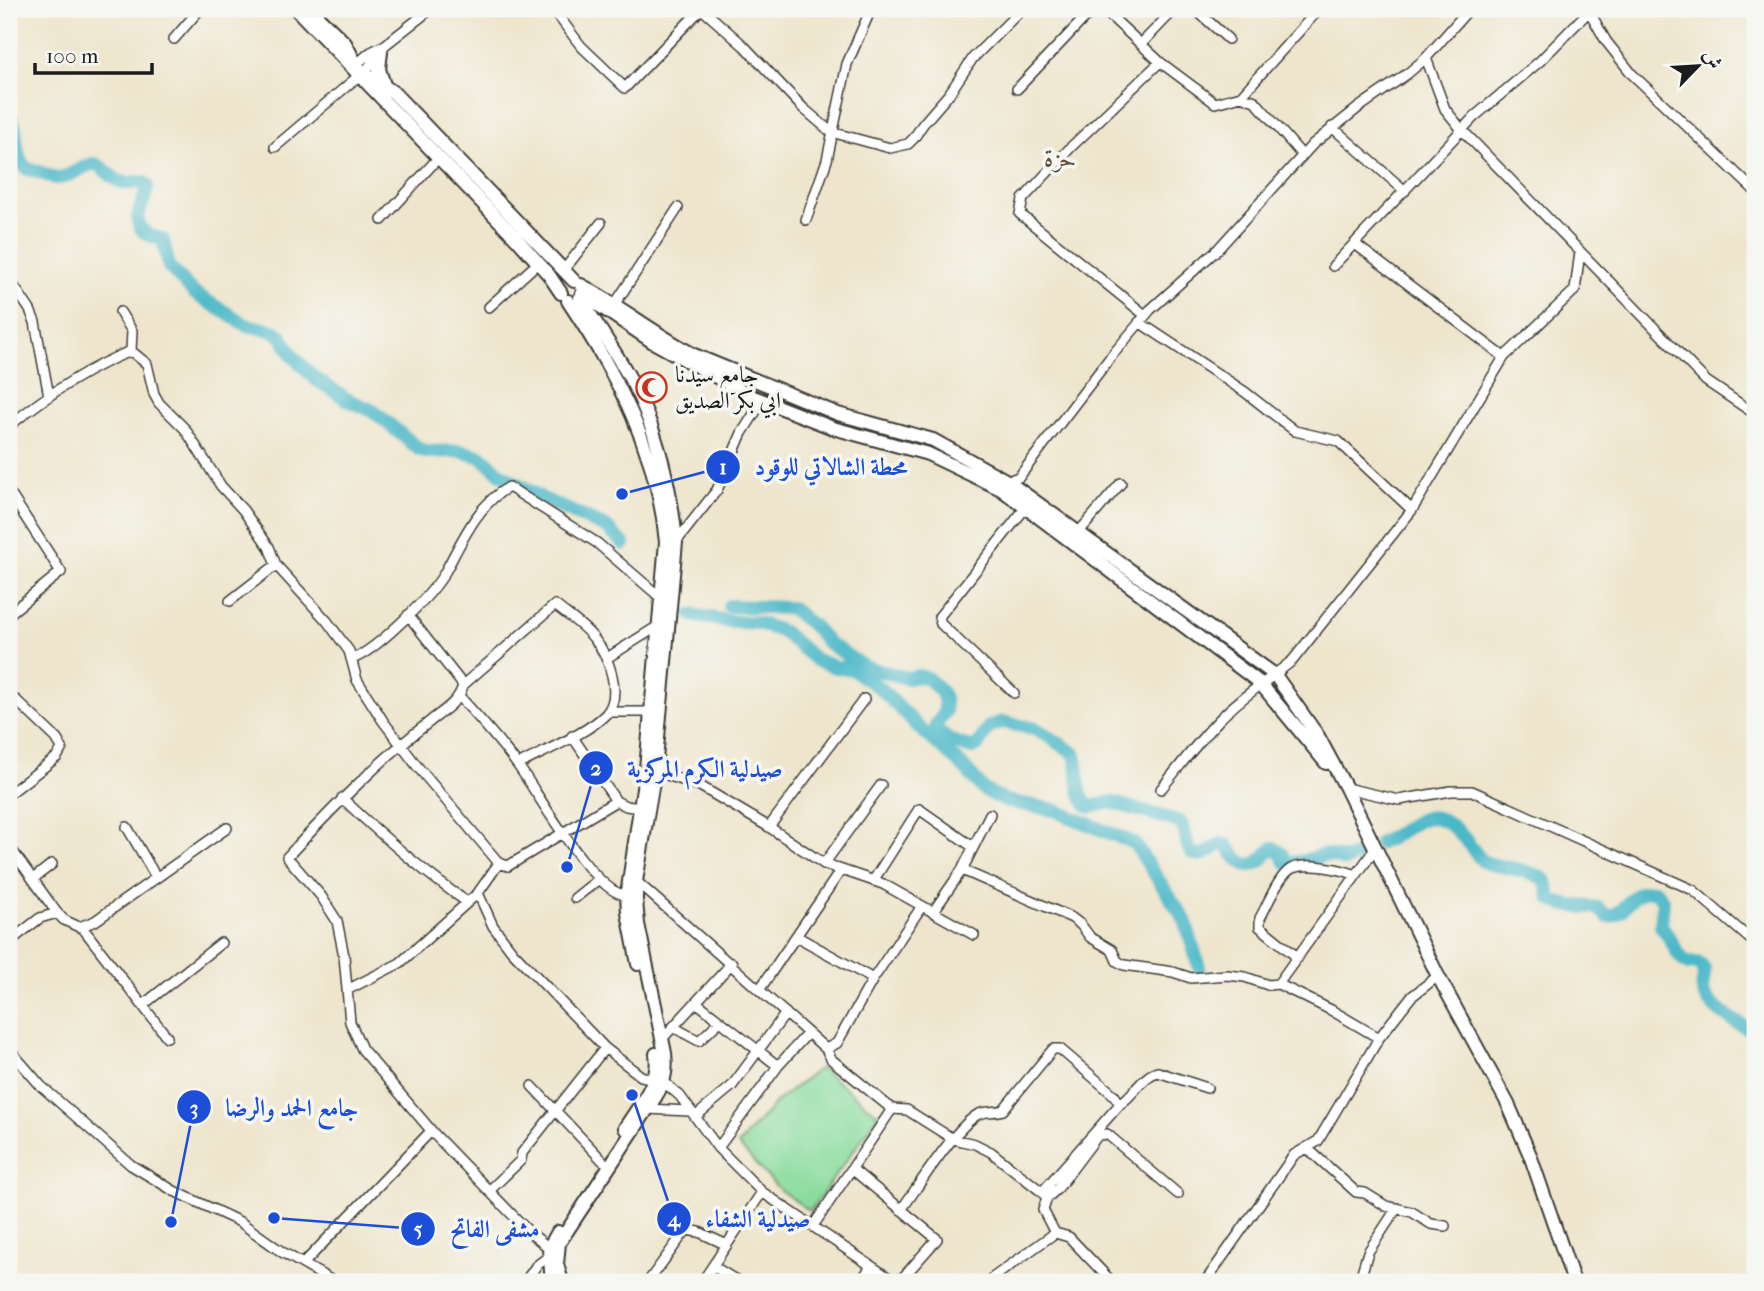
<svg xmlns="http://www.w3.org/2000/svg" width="1764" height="1291" font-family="'IM FELL French Canon',Amiri,serif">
<rect width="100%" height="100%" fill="#f6f6f2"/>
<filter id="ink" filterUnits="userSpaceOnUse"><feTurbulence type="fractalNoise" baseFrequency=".0143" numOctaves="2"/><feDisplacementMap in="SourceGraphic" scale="14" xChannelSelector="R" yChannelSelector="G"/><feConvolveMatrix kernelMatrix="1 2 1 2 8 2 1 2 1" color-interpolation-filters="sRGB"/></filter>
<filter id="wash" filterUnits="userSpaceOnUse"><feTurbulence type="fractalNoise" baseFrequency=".00686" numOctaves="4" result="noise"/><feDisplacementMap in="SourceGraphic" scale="28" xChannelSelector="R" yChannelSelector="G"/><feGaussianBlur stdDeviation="1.57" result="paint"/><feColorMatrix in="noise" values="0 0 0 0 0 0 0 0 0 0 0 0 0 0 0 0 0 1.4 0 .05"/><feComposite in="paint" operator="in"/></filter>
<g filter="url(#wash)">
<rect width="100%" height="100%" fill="#eee5cc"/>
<!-- green -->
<path fill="#89dc9d" stroke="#527c5c" stroke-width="2" d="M820,1068L879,1115L810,1211L780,1190L738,1145L777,1101Z"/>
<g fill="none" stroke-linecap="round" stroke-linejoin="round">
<!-- river -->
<path stroke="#4cb8c8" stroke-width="14" d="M9,116C22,133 10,151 27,169C38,170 51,179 58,178C72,177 85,164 94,164C102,165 110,176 117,180C126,186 134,181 143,182L147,186C147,202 127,221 147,234C153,238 158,237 163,240L169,267L194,293L246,325L274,331L281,336L293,356L314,378L348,400L373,411L419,449L428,452L460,451L482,457L501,474L545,500L606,527L624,544
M729,606L791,608L813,626L828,643L865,667L907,678L919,676L927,678L940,690L944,698L945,711L936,725L937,731L951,741L972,748L977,746L989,727L1002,722L1037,729L1074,753C1082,770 1073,794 1090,807L1111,802L1180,822C1190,832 1181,858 1202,854C1210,853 1214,846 1222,844L1227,845C1235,857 1244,872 1260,861C1265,857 1267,852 1273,848L1282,853L1286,862C1315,865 1314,847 1345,860L1363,853
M692,615L734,622L758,623L783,632L816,660L835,667L852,669L881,689L919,728L961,764L984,790L1006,801L1054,810L1134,843L1185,920L1199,967
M1380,843C1415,828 1428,797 1463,837C1468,842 1479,859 1484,862C1488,864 1495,865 1500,866C1515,869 1533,871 1546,881L1551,899C1568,909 1581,905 1598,908L1608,917C1630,913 1627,888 1656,891L1663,901L1661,926C1672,938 1675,955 1688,964C1696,962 1700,962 1704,969C1705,976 1701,984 1703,991C1707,1008 1741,1024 1755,1033"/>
</g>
</g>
<g filter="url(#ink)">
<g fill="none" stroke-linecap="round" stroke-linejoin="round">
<defs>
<path id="minor" d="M553,9L581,46L625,88L701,9
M702,9L744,46L803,108L831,132L890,148L908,144L914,138L923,124L949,94L973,58L1022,9
M1103,9L1160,62L1215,103L1241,96L1255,101L1302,155
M1195,9L1228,39
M1588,9L1606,41L1632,74L1755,191
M174,39L200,9
M1141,44L1175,9
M1426,58L1445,109L1462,130L1706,381L1755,414
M354,66L371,52L385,45L431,9
M1017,89L1093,9
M1241,96L1319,9
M1332,127L1405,191
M275,147L368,68L385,45
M382,220L439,157
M806,220L827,160L847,64L871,9
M1355,244L1504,357
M1333,266L1474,117L1540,61L1590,10
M563,271L601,223
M9,279L30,310L35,322L49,396
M615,304L678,208
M489,307L539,262
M120,312L132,331L131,351
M1145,315L1020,214L1023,199L1071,147L1160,62
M1139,322L1245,392L1295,431L1338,441L1412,510
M131,351L147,364L154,394L159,403L185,429L221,486L243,510L269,547L276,565L327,621L349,651L357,680L383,721L417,766L499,863L508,866L616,801
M9,426C46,396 87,368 131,351
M1004,485L1007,481L1019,477L1109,359L1150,310L1218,249L1313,144L1358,108L1407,74L1426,58L1469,9
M9,492L61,572L9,614
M1078,533L1121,483
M676,542L717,490L742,433L763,400
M230,601L276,565
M408,615L463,685
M607,658L658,626
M352,659C376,651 433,594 445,572C461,543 478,503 509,487L597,543L661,598
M1014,693L941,624L939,617L1026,507
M460,697C480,719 501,742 519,767C538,793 595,896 627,895
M608,712H651
M572,736L616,801L626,806L640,808
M518,765C542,752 588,733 606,714C623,695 609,657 595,640C585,626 568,616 555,605L463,685C459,703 442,711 428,723C376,763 331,810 287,857L321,896L337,921L344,956L350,1022L362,1049L435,1135L528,1231L549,1248
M652,770L700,786L769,827L824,864L883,884L974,935
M1346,788L1399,800L1451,791H1472L1693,890L1750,939L1755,929
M1161,789C1179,767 1197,743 1217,722C1240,697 1268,681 1293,660L1412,510L1504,357L1575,290L1580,252
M9,794L57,757L62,748L56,738L16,700
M342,798C382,836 422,871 467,902
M127,827L156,877
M769,827L864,699
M9,846L57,913L64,920L79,927L95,921L227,828
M824,864L881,785
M962,870L1072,918L1081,925L1090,937L1112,950L1117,961L1124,965L1173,972L1191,978L1227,975L1245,977L1268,985L1278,984L1331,1010L1379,1038
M33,879L52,864
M633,881H636L826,1049L832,1060L892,1109L907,1110L953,1139L975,1144L991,1152L1042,1192L1047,1198L1043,1210L1055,1233
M873,881L919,809L973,847
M478,893L493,926L512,951L605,1048L641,1076L664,1082L680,1096L718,1148L762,1192L895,1282
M575,898L599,879
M933,912L962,870L990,814
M82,927L167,1037
M796,936L873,979
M9,942L40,918L57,913
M1297,957L1260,927V918C1268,904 1276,882 1288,871C1300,860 1342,869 1356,875
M1278,984L1375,849
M760,989L841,870
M347,990L400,963L478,893L499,863
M696,1002L778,1066
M143,1005L221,943
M675,1028L699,1041L720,1021
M662,1039L732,963
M9,1049L41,1086L131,1165L174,1191L240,1222L282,1252L334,1282
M826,1049L837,1043L873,979L922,906
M532,1086L603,1161
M647,1109L689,1111
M695,1117L732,1086L786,1013
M718,1148L778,1066L808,1033
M1307,1148L1356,1192L1365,1193L1386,1206L1412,1212L1431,1224L1445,1226
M852,1169L937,1239L899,1282
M489,1191L521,1160L522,1153L605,1048
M1042,1192L1120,1104C1133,1096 1143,1075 1158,1072L1207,1088
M1047,1198L1058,1188L1098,1135L1107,1134L1178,1194
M901,1210C918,1187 955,1128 977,1115C985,1110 994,1113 1003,1110L1053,1049H1060L1114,1095L1120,1104
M813,1226L892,1109
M303,1264L431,1131
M713,1266L739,1282
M525,1282L536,1266L548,1257
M648,1282L686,1230L699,1232L727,1245
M702,1282L762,1192
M861,1282L871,1266
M987,1282L1055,1233L1069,1237L1112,1282
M1205,1282L1294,1155L1318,1141L1379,1038L1411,997L1438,976
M1359,1282L1368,1252L1397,1208"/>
<path id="major" d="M296,9L517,239L549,275L561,293
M310,9L345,43L358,68L393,92L574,281
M381,52L379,69L384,85
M581,285C620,306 655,334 694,355L838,414L933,440L1007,481L1275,675L1318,736L1346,788L1438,976L1508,1104L1530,1155L1574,1282
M582,294L653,342L751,396L833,428L928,454L1001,489L1260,683L1326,763
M568,301C617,375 658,452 666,542L646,769L627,895L628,913L638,964
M625,1128C639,1105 661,1082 656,1054
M552,1282L549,1248L558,1232
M562,1282L557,1264L559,1243L656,1096C665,1081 667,1070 665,1053L638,924L636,900V881L655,770L676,542C672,497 662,452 645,410C629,370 602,334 580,298"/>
</defs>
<!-- minor casing -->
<use href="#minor" stroke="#3c3a36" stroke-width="12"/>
<!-- major casing -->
<use href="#major" stroke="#3c3a36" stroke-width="16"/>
<!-- minor -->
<use href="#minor" stroke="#fff" stroke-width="9"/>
<!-- major -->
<use href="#major" stroke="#fff" stroke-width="12"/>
</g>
</g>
<!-- icons -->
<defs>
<symbol id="mosque-ring" viewBox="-11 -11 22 22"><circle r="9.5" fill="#f6f6f2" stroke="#c8321e" stroke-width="1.5"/><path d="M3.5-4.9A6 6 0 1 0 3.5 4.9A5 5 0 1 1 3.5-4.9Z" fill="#c8321e"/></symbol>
</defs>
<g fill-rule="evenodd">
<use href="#mosque-ring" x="634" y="370" width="35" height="35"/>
</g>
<g text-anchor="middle" stroke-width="7" stroke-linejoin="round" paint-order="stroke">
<!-- poi labels -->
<g font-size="23" fill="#1c1c1c" stroke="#f6f6f2" text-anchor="start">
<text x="675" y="382">جامع سيدنا<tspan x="675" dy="26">ابي بكر الصديق</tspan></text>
</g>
<!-- quarter labels -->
<g font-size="26" fill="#625341" stroke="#f6f6f2">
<text x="1060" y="167">حزة</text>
</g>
</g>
<!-- callouts -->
<path fill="none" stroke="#1d4ed8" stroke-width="2.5" d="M622 494L723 467M567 867L596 768M171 1222L194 1107M632 1095L674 1219M274 1218L418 1229"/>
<g fill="#1d4ed8" stroke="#f6f6f2" stroke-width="2.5">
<circle cx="622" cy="494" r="7"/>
<circle cx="567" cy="867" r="7"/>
<circle cx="171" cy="1222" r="7"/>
<circle cx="632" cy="1095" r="7"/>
<circle cx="274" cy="1218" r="7"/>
<circle cx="723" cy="467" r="18"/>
<circle cx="596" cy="768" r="18"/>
<circle cx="194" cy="1107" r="18"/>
<circle cx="674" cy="1219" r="18"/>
<circle cx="418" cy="1229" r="18"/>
</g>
<g font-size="21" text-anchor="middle" font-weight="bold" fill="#fff">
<text x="723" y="474">1</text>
<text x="596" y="775">2</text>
<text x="194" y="1115">3</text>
<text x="674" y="1226">4</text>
<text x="418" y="1236">5</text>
</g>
<g font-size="24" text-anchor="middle" font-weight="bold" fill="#1d4ed8" stroke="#f6f6f2" stroke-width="7" stroke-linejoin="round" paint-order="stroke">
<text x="831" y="475">محطة الشالاتي للوقود</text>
<text x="705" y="777">صيدلية الكرم المركزية</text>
<text x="292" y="1116">جامع الحمد والرضا</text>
<text x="758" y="1227">صيدلية الشفاء</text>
<text x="495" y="1237">مشفى الفاتح</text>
</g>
<!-- margin -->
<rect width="1764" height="1291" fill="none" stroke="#f6f6f2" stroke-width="35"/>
<!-- north arrow -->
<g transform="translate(1698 66) rotate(65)" stroke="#f6f6f2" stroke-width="5" paint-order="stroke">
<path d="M0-5L12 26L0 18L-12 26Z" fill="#1c1c1c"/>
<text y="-10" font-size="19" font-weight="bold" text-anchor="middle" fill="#1c1c1c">ش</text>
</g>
<!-- scale -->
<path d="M35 63v10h117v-10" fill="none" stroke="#1c1c1c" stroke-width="3.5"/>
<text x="46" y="63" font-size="21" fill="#1c1c1c" stroke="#f6f6f2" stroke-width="5" paint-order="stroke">100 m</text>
</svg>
